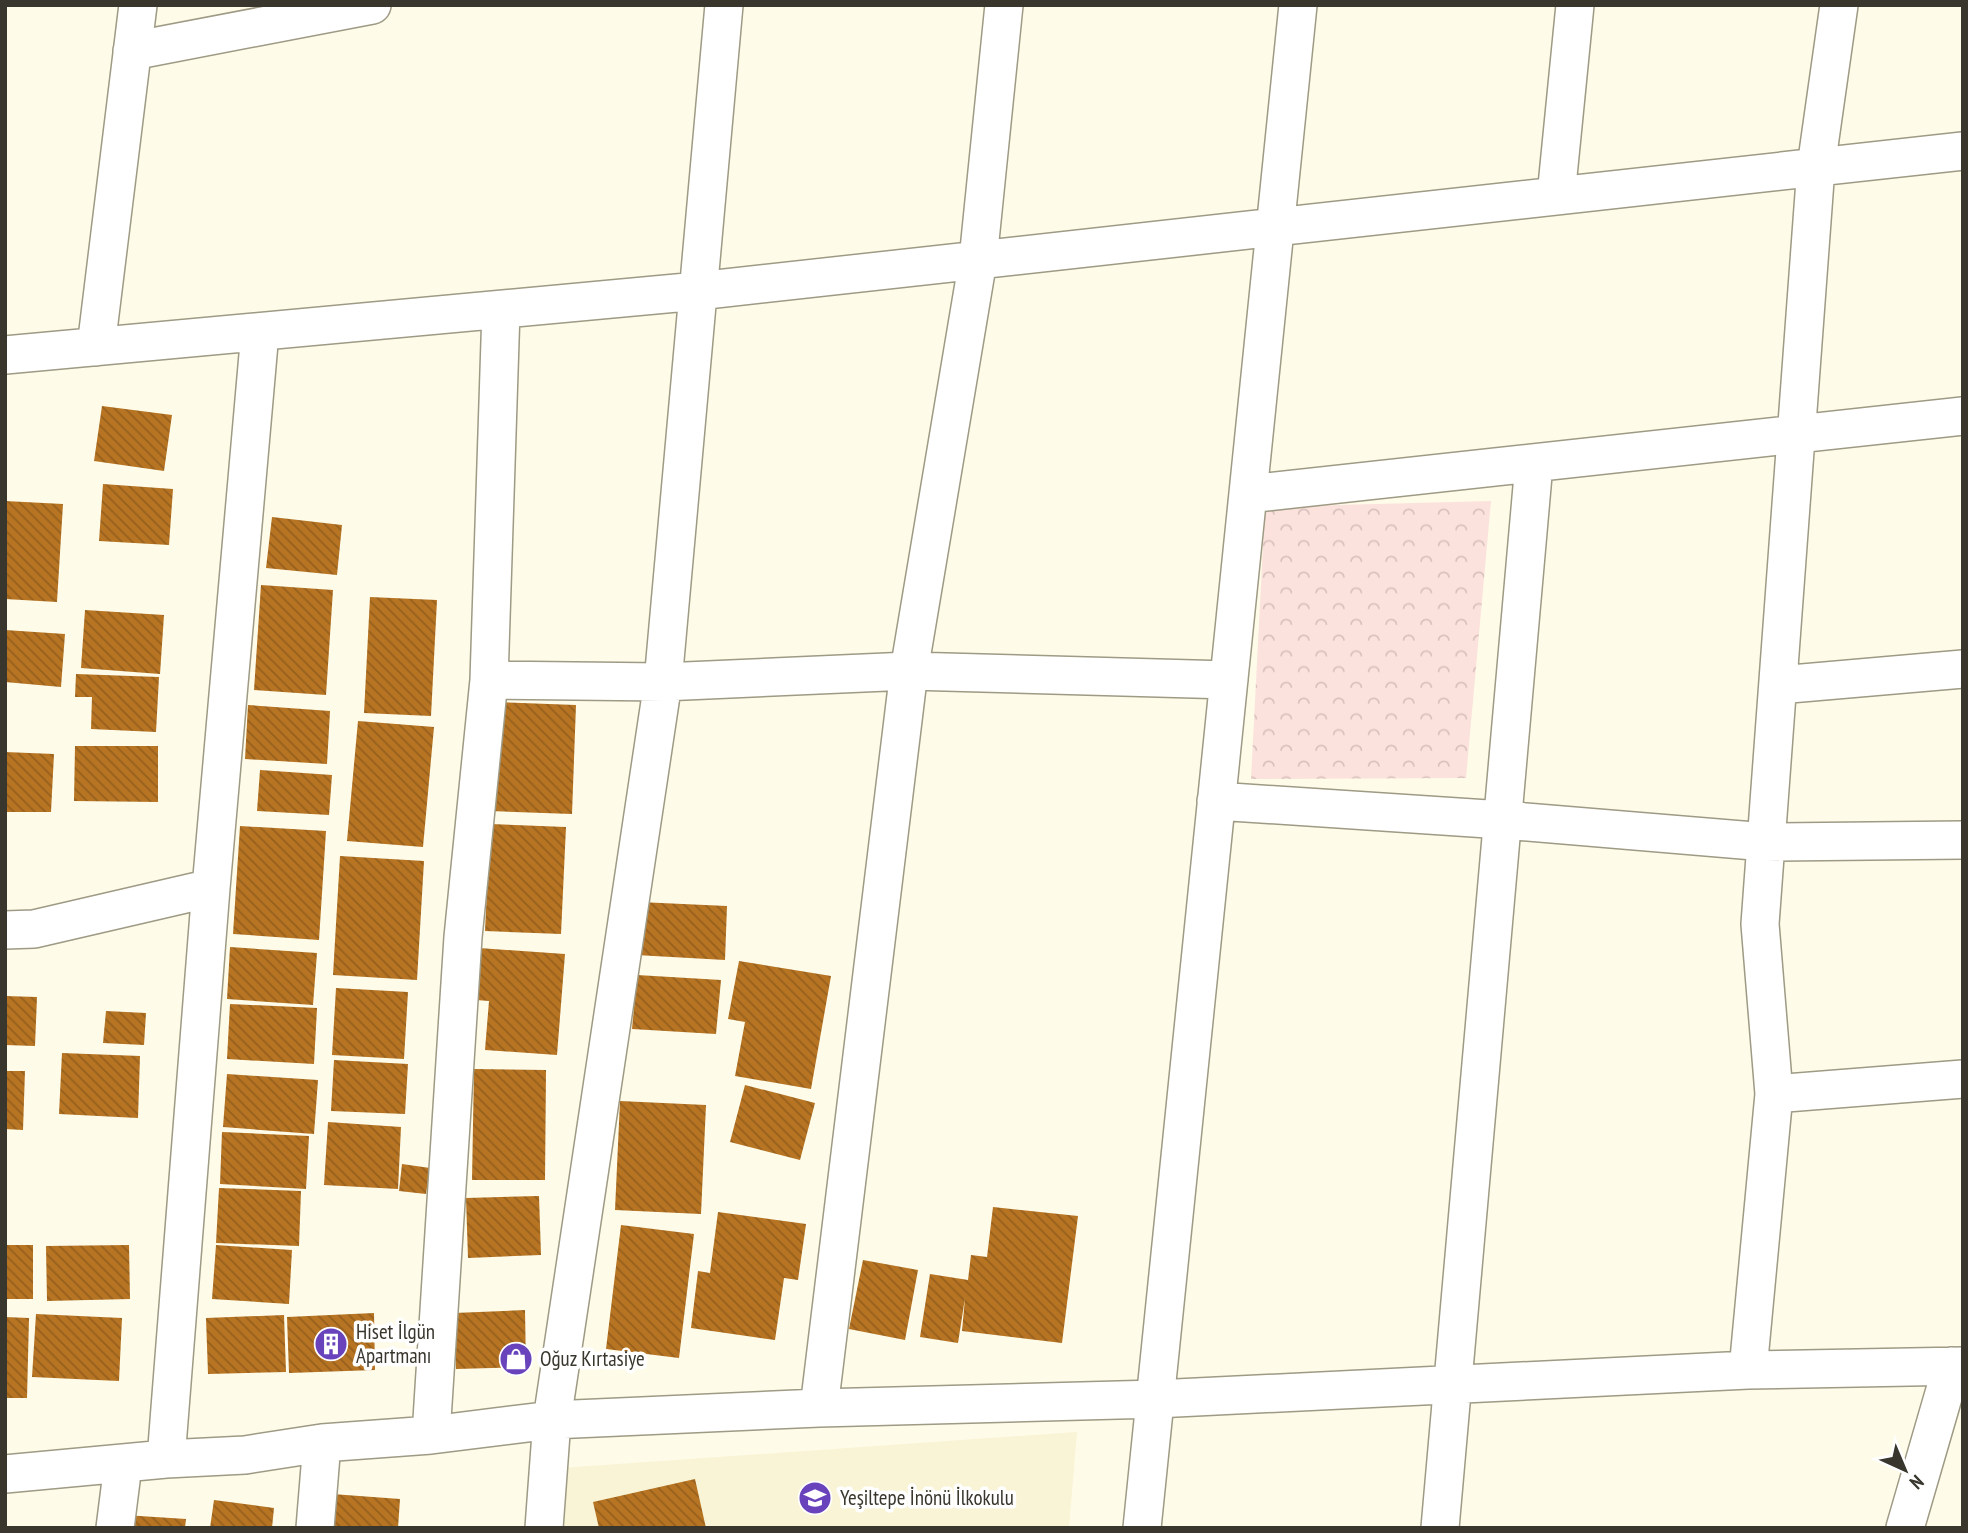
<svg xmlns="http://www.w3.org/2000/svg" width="1968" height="1533" font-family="'PT Sans Narrow',sans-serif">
<defs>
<pattern id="park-crowns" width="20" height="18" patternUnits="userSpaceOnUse" patternTransform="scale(1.75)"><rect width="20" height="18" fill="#fce2dc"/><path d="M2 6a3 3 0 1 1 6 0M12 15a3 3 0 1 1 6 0" fill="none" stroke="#d9c2bd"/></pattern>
<pattern id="building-back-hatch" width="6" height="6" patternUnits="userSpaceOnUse" patternTransform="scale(1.75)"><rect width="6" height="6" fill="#b77422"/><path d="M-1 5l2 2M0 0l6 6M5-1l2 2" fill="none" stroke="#96601e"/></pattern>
</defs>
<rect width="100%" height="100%" fill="#fefbe9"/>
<!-- built -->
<path fill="#f9f4d5" d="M1077,1432L1069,1528H556L561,1468Z"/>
<!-- park -->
<path fill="url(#park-crowns)" d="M1491,501L1466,778L1251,779L1265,507Z"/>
<!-- building -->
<path fill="url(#building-back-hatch)" d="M102,406L172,415L164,471L94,461Z
M103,484L173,489L169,545L99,541Z
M5,501L63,504L57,602L5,599Z
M272,517L342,525L337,575L266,568Z
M261,585L333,590L326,695L254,690Z
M370,597L437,600L431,716L364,713Z
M85,610L164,615L160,674L81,668Z
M5,630L65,634L61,687L5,682Z
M76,674L159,677L156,732L91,729L92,697H75Z
M494,702L576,705L572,814L490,811Z
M248,705L330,711L327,764L245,759Z
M358,721L434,727L423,847L347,841Z
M75,746H158V802L74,801Z
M5,752L54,754L51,812H5Z
M260,770L332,775L329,815L257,811Z
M490,824L566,827L561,934L485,931Z
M240,826L326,831L319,940L233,934Z
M340,856L424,861L417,980L333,975Z
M639,902L727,906L725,960L636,955Z
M230,947L317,953L313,1005L227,999Z
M479,948L565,954L557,1055L485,1050L489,1001L476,1000Z
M739,961L831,976L811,1089L735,1076L745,1022L728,1019Z
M637,975L721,980L716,1034L632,1029Z
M336,988L408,992L404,1059L332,1055Z
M5,996L37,997L35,1046L5,1045Z
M230,1004L317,1008L314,1064L227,1059Z
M106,1011L146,1013L144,1045L103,1043Z
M62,1053L140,1056L138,1118L59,1114Z
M334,1060L408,1064L405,1114L331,1111Z
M474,1069L546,1070L545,1180H472Z
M5,1071H25L23,1130L5,1129Z
M227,1074L318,1080L314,1134L223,1127Z
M745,1085L815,1103L800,1160L730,1142Z
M620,1101L706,1105L701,1214L615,1210Z
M328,1122L401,1127L398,1189L324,1185Z
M222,1132L309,1136L306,1189L220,1184Z
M402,1164L430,1168L426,1194L399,1191Z
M219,1188L301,1191L299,1246L216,1243Z
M539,1196L541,1255L468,1258L466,1198Z
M993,1207L1078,1216L1062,1343L962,1331L965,1298L958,1343L920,1337L930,1274L968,1280L971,1255L987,1257Z
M718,1212L806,1224L798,1280L784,1278L775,1340L691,1328L698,1271L710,1273Z
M621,1225L694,1234L679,1358L606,1349Z
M5,1245H33V1299H5Z
M129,1245L130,1299L47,1301L46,1246Z
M216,1245L292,1250L289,1304L212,1299Z
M863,1260L918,1270L905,1340L849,1329Z
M525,1310L526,1367L456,1369L454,1313Z
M374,1313L375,1370L289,1373L287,1317Z
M36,1314L122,1318L119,1381L32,1377Z
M284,1315L286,1372L208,1374L206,1318Z
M5,1317L29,1318L27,1398H5Z
M695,1479L706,1528H599L593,1502Z
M332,1494L400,1499L398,1528H329Z
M214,1500L274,1508L272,1528H210Z
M124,1515L186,1519L185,1528H123Z"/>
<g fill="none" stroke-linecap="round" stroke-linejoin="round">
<defs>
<path id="minor" d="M132,51L372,5
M1556,196L1575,5
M96,347L138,5
M5,355L698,291L1963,151
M1248,494L1963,416
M489,680L663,682L909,671L1229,680
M1778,685L1963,669
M1216,801L1503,820L1766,842L1963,840
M5,930L34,929L211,888
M1774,1094L1963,1079
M1748,1370L1774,1094L1760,924L1816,167L1839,5
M819,1408L909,671L978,260L1004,5
M431,1435L463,937L489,680L501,310
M166,1459L211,888L260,332
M5,1474L166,1459L245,1455L322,1443L431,1435L552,1420L819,1408L1156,1399L1748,1370L1963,1366
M115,1528L123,1465
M315,1528L322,1443
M544,1528L552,1420L663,682L724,5
M1142,1528L1298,5
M1440,1528L1534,464
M1905,1528L1952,1366"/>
</defs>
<!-- minor casing -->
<use href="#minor" stroke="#9e9a84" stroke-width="40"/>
<!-- minor -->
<use href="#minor" stroke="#fff" stroke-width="37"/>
</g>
<!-- icons -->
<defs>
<symbol id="building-disc" viewBox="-11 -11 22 22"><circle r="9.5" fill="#6943bb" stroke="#fff"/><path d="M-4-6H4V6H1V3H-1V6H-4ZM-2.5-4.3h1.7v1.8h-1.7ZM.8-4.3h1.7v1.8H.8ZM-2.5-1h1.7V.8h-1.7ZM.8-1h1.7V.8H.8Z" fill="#fff"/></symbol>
<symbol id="shop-disc" viewBox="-11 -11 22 22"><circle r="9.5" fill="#6943bb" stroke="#fff"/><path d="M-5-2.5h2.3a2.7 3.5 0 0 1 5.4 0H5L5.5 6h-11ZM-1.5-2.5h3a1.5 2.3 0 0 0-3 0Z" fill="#fff"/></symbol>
<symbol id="school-disc" viewBox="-11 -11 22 22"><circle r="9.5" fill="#6943bb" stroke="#fff"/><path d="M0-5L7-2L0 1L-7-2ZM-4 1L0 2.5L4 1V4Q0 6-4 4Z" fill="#fff"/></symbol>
</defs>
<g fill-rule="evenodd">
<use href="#building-disc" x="312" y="1325" width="38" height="38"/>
<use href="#shop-disc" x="497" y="1340" width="38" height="38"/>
<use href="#school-disc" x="796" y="1479" width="38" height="38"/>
</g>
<g text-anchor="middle" stroke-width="7" stroke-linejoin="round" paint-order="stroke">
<!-- poi labels -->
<g font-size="21" fill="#38362d" stroke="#fff" text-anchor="start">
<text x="356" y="1339">Hiset İlgün<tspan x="356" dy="24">Apartmanı</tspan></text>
<text x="540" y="1366">Oğuz Kırtasiye</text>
<text x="840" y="1505">Yeşiltepe İnönü İlkokulu</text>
</g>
</g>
<!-- border -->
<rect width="1968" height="1533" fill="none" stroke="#38362d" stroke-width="14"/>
<!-- north arrow -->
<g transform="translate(1905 1470) rotate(136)" stroke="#ffffff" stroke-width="5" paint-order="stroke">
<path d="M0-5L12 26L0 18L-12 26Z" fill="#38362d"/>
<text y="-10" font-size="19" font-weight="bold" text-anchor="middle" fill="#38362d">N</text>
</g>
</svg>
